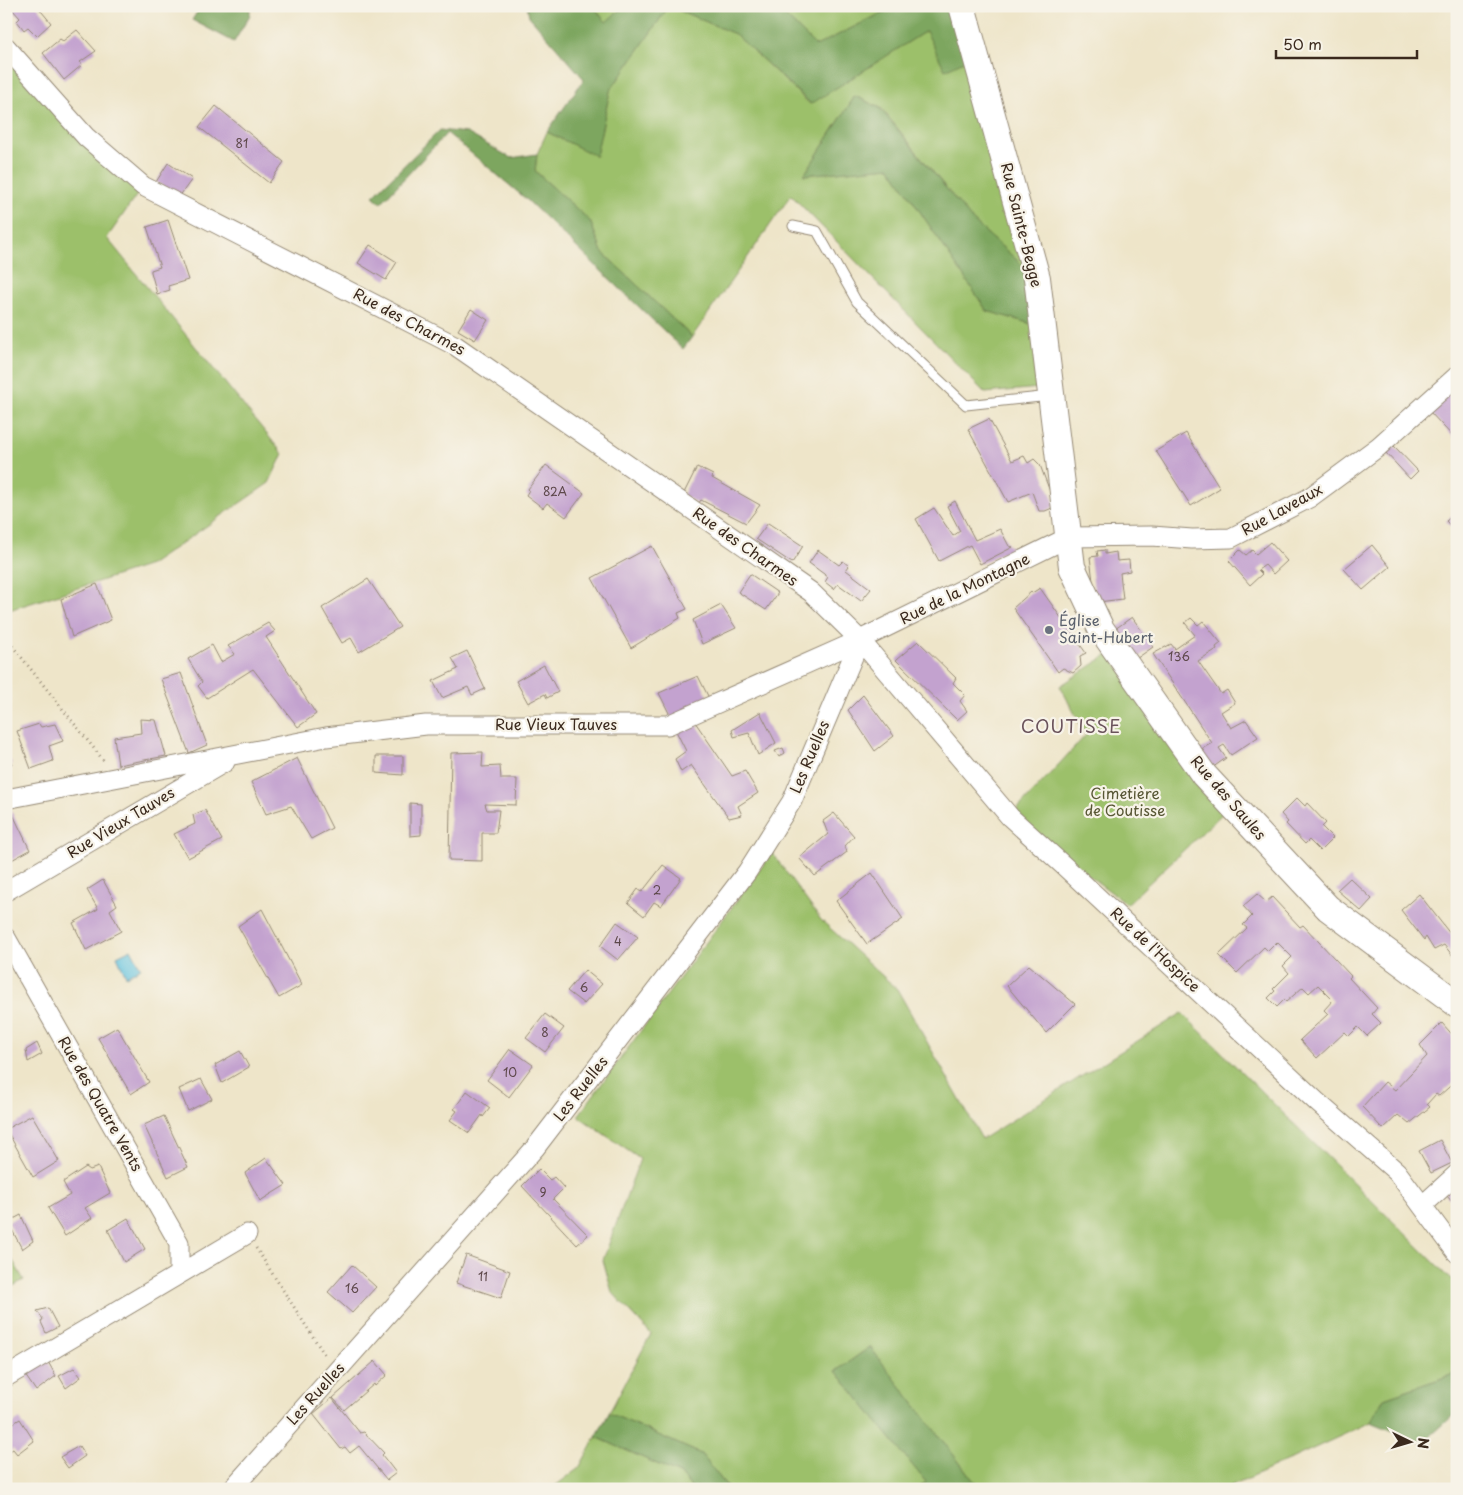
<svg xmlns="http://www.w3.org/2000/svg" width="1463" height="1495" font-family="'Playpen Sans',sans-serif">
<rect width="100%" height="100%" fill="#f7f3e8"/>
<filter id="ink" filterUnits="userSpaceOnUse"><feTurbulence type="fractalNoise" baseFrequency=".02" numOctaves="2"/><feDisplacementMap in="SourceGraphic" scale="10" xChannelSelector="R" yChannelSelector="G"/><feConvolveMatrix kernelMatrix="1 2 1 2 8 2 1 2 1" color-interpolation-filters="sRGB"/></filter>
<filter id="wash" filterUnits="userSpaceOnUse"><feTurbulence type="fractalNoise" baseFrequency=".0096" numOctaves="4" result="noise"/><feDisplacementMap in="SourceGraphic" scale="20" xChannelSelector="R" yChannelSelector="G"/><feGaussianBlur stdDeviation="1.12" result="paint"/><feColorMatrix in="noise" values="0 0 0 0 0 0 0 0 0 0 0 0 0 0 0 0 0 1.4 0 .05"/><feComposite in="paint" operator="in"/></filter>
<g filter="url(#wash)">
<rect width="100%" height="100%" fill="#eee5c9"/>
<!-- green -->
<path fill="#9cc06a" stroke="#6c7544" d="M593,6H624L606,23Z
M669,6L735,34L810,104L926,31L976,55L1037,278L973,221L881,108L855,96L804,175L890,167L987,311L1042,327L1050,387L985,393L791,195L692,337L602,252L590,221L535,171L537,154L547,132L596,155L610,91Z
M775,6H896L816,46Z
M6,47L143,186L107,238L283,454L269,483L150,565L6,611Z
M1109,654L1224,812L1127,904L1010,817L1086,735L1060,686Z
M772,853L821,920L897,989L982,1139L1182,1013L1457,1285V1373L1384,1398L1371,1422L1226,1489H980L870,1347L836,1371L927,1483L918,1489H729L701,1454L609,1413L651,1334L612,1292L603,1260L640,1159L578,1116Z
M6,1249L24,1280L6,1290Z
M596,1437L682,1475L692,1489H551L579,1468Z"/>
<!-- forest -->
<path fill="#7da65e" stroke="#5c683e" d="M201,6H250V15L234,42L192,20Z
M527,6H593L606,22L624,6H669L610,91L596,156L547,132L584,79L529,16Z
M669,6H775L816,46L896,6H962L976,55L945,70L926,31L811,104L735,34Z
M855,96L880,108L973,221L1037,278L1042,327L987,311L890,167L804,175Z
M440,130L467,133L511,158L537,154L535,171L590,221L602,252L692,337L683,349L526,199L447,133L381,203L373,196Z
M870,1347L980,1489H918L926,1482L836,1371Z
M1457,1373V1412L1423,1443L1371,1422L1384,1398Z
M609,1413L701,1454L729,1489H692L682,1475L596,1437Z"/>
<!-- water -->
<path fill="#61c2df" stroke="#4e767e" d="M131,949L141,968L126,976L117,956Z"/>
<g id="blocks">
<!-- building -->
<path fill="#c3a2cf" d="M15,6H37L51,23L37,36L28,27L24,30L17,21L20,18L12,9Z
M77,30L96,51L80,62L82,65L64,80L43,53L60,39L63,41Z
M216,106L284,162L269,183L199,127Z
M168,163L192,179L179,197L156,182Z
M168,220L188,280L168,286L170,290L157,294L151,272V270L160,267L147,227Z
M370,245L397,262L386,280L358,263Z
M471,309L488,320L475,340L458,330Z
M1457,385V441L1429,411Z
M989,419L1012,461L1024,456L1028,463L1034,459L1040,465L1055,505L1050,509L1045,511H1039L1032,492L1008,502L968,429Z
M1186,433L1220,488L1191,506L1156,451Z
M1394,446L1418,471L1410,479L1386,453Z
M546,465L584,493L566,517L547,503L543,508L526,495L529,490L528,489Z
M697,467L713,475L712,478L760,505L746,523L701,500L698,504L683,495Z
M955,501L975,540L1000,529L1009,546L1013,547L980,564L970,545L939,561L916,519L934,508L953,536L960,531L947,506Z
M1457,512V533L1446,521Z
M768,523L803,546L792,563L756,539Z
M1270,542L1287,561L1273,574L1265,565L1258,570L1262,574L1250,585L1229,561L1240,550L1246,555L1252,550L1256,554Z
M1372,545L1390,567L1363,590L1344,569Z
M652,546L687,609L678,613L680,618L631,648L592,578Z
M818,550L839,565L843,561L849,566L846,570L871,589L861,601L838,584L834,589L825,582L828,577L809,563Z
M1105,550V554L1116,552L1117,561L1129,560L1130,571L1120,573L1123,599L1098,602L1094,590L1090,557L1098,556L1097,551Z
M750,574L778,593L766,610L738,592Z
M368,579L400,627L359,652L351,638L342,643L322,608Z
M97,584L111,620L72,637L61,599Z
M1040,588L1086,653L1080,656L1081,666L1073,673L1063,668L1058,672L1013,608L1031,592L1032,593Z
M721,605L736,628L702,644L693,620Z
M1132,617L1153,647L1133,661L1115,629Z
M1191,618L1198,625L1203,621L1221,643L1216,647L1217,649L1198,661L1221,694L1227,690L1235,703L1221,712L1231,728L1246,720L1258,737L1231,755L1224,745L1219,748L1226,758L1212,768L1198,751L1212,743L1153,654L1171,644L1175,649L1195,635L1185,623Z
M268,623L275,631L266,637L316,714L298,727L253,669L207,698L198,686L202,682L188,659L212,645L221,662L235,654L228,646Z
M918,641L956,678L953,683L965,695L960,701L967,711L957,720L896,660Z
M467,651L485,689L472,695L468,687L442,698L433,681L458,669L452,658Z
M544,665L558,692L547,698L545,694L528,703L516,681Z
M181,673L207,745L189,753L161,679Z
M698,676L709,698L672,719L659,693Z
M863,695L894,736L875,751L848,710Z
M760,712L776,743L758,755L749,733L734,737L732,730Z
M140,719L156,720L166,756L118,765L114,737L141,733Z
M695,722L732,776L745,771L758,793L738,806L742,815L729,818L691,765L681,772L675,759L686,751L676,731Z
M39,724L41,727L55,724L63,741L49,746L53,761L31,769L17,731Z
M783,748L785,753L779,757L775,751Z
M6,751L12,764L6,766Z
M483,752L482,767L500,766L501,779H517L516,805L485,804L487,810H499L496,833H482V861L449,860L451,753Z
M376,756H403V775L376,773Z
M297,758L332,828L311,839L291,806L266,814L251,782Z
M1297,798L1305,806L1307,803L1326,823L1322,827L1333,838L1320,851L1309,840L1305,844L1286,824L1288,822L1281,814Z
M410,803L421,804V835L410,836Z
M8,804L30,850L6,863V805Z
M205,810L222,840L188,858L174,834L195,824L193,815Z
M834,813L854,836L845,846L847,852L815,876L799,858L828,834L823,821Z
M663,865L681,878L661,906L654,902L644,916L628,903L638,889L642,892Z
M872,873L903,919L867,944L836,901Z
M1350,878L1372,899L1361,911L1337,890Z
M103,880L117,905L110,910L121,931L86,950L73,923L98,909L87,890Z
M1257,894L1266,902L1272,897L1300,927L1303,925L1351,976L1349,978L1377,1008L1372,1014L1381,1023L1367,1036L1358,1027L1349,1036L1345,1032L1317,1058L1300,1040L1328,1014L1324,1010L1333,1000L1318,985L1309,993L1303,987L1286,1002L1284,1000L1277,1007L1268,998L1275,991L1273,989L1289,973L1283,966L1292,957L1277,942L1268,951L1264,947L1237,973L1219,955L1247,928L1243,925L1252,916L1243,906Z
M1419,894L1451,935L1457,928V961L1444,945L1434,950L1426,937L1424,940L1401,910Z
M262,909L302,985L279,998L238,926Z
M617,922L638,937L618,960L600,946Z
M1029,965L1075,1004L1046,1033L1007,986Z
M585,970L602,984L584,1004L567,991Z
M545,1014L564,1028L545,1052L526,1038Z
M1442,1023L1457,1040V1067L1452,1071L1457,1077V1080L1439,1096L1436,1094L1427,1104L1430,1107L1409,1124L1398,1115L1383,1129L1362,1107L1385,1082L1395,1090L1427,1056L1420,1045Z
M117,1027L149,1082L131,1094L98,1038Z
M37,1043L42,1054L28,1062L26,1050Z
M510,1049L533,1065L509,1097L487,1080Z
M240,1051L249,1067L222,1083L215,1065Z
M201,1079L212,1099L188,1111L179,1089Z
M467,1091L490,1108L483,1117L482,1115L469,1133L450,1120L457,1111L454,1109Z
M32,1115L59,1161L33,1177L6,1129Z
M164,1116L188,1167L168,1177L144,1125Z
M1440,1140L1452,1163L1431,1173L1419,1151Z
M266,1158L286,1185L260,1201L245,1173Z
M86,1167L90,1170L98,1167L110,1193L85,1208L92,1218L65,1236L48,1208L70,1195L63,1182Z
M539,1169L550,1180L554,1177L564,1188L553,1199L588,1235L577,1245L522,1186Z
M1457,1183V1207L1445,1194Z
M21,1215L33,1241L22,1249L8,1222Z
M128,1218L145,1249L124,1262L108,1230Z
M466,1255L510,1271L501,1298L456,1283Z
M352,1265L376,1287L352,1313L328,1292Z
M48,1308L58,1327L46,1333L41,1322L43,1319L37,1311Z
M47,1360L56,1376L36,1391L25,1375Z
M375,1361L387,1375L375,1386L374,1384L344,1410L333,1398Z
M74,1368L81,1377L66,1388L59,1376Z
M332,1398L360,1433L364,1432L384,1453L382,1455L396,1473L387,1480L359,1446L350,1453L345,1447L341,1449L313,1414Z
M20,1419L34,1441L17,1454L13,1449L6,1453V1428Z
M79,1446L85,1456L68,1468L60,1457Z"/>
</g>
</g>
<g filter="url(#ink)">
<use href="#blocks" fill-opacity="0" stroke="#948874" stroke-width="1"/>
<g fill="none" stroke-linecap="round" stroke-linejoin="round">
<defs>
<path id="lane" d="M793,226L817,231L857,302L966,405L1050,396"/>
<path id="street" d="M6,47L86,137L143,186L456,346L811,592L860,640L1010,817L1063,865L1317,1102L1397,1172L1457,1253
M6,799L326,737L426,725H668L860,640L1069,537L1152,536L1192,539L1231,538L1309,498L1378,447L1457,376
M6,891L225,762
M6,938L179,1243V1274
M1422,1206L1457,1174
M6,1377L247,1234
M232,1489L535,1148L747,872L792,801L860,640"/>
<path id="secondary" d="M962,6L1037,278L1072,567L1101,629L1204,775L1328,908L1457,1004"/>
</defs>
<!-- lane casing -->
<use href="#lane" stroke="#948874" stroke-width="11"/>
<!-- street casing -->
<use href="#street" stroke="#948874" stroke-width="21"/>
<!-- secondary casing -->
<use href="#secondary" stroke="#948874" stroke-width="28"/>
<!-- path -->
<path stroke="#948874" stroke-width="3" stroke-dasharray="1 4" stroke-linecap="butt" d="M6,638L104,761
M256,1248L326,1357"/>
<!-- lane -->
<use href="#lane" stroke="#fff" stroke-width="9"/>
<!-- street -->
<use href="#street" stroke="#fff" stroke-width="19"/>
<!-- secondary -->
<use href="#secondary" stroke="#fff" stroke-width="26"/>
</g>
</g>
<!-- markers -->
<circle fill="#6b7280" stroke="#f7f3e8" stroke-width="2" cx="1049" cy="630" r="5"/>
<g text-anchor="middle" stroke-width="4.5" stroke-linejoin="round" paint-order="stroke">
<!-- number labels -->
<g font-size="12" fill="#5d484a">
<text x="242" y="148">81</text>
<text x="555" y="496">82A</text>
<text x="1179" y="661">136</text>
<text x="657" y="895">2</text>
<text x="618" y="946">4</text>
<text x="584" y="992">6</text>
<text x="545" y="1037">8</text>
<text x="510" y="1077">10</text>
<text x="543" y="1197">9</text>
<text x="483" y="1281">11</text>
<text x="352" y="1293">16</text>
</g>
<!-- street labels -->
<g font-size="15" fill="#3b2a1e" stroke="#f7f3e8">
<text transform="translate(1021 225) rotate(76)" y="5">Rue Sainte-Begge</text>
<text transform="translate(409 322) rotate(28)" y="5">Rue des Charmes</text>
<text transform="translate(1282 510) rotate(-29)" y="5">Rue Laveaux</text>
<text transform="translate(745 547) rotate(35)" y="5">Rue des Charmes</text>
<text transform="translate(965 589) rotate(-26)" y="5">Rue de la Montagne</text>
<text x="556" y="730">Rue Vieux Tauves</text>
<text transform="translate(810 757) rotate(-67)" y="5">Les Ruelles</text>
<text transform="translate(1228 798) rotate(49)" y="5">Rue des Saules</text>
<text transform="translate(121 823) rotate(-31)" y="5">Rue Vieux Tauves</text>
<text transform="translate(1155 950) rotate(43)" y="5">Rue de l'Hospice</text>
<text transform="translate(581 1089) rotate(-52)" y="5">Les Ruelles</text>
<text transform="translate(100 1104) rotate(60)" y="5">Rue des Quatre Vents</text>
<text transform="translate(316 1394) rotate(-48)" y="5">Les Ruelles</text>
</g>
<!-- worship labels -->
<g font-size="15" fill="#5b616d" stroke="#f7f3e8" text-anchor="start">
<text x="1059" y="626">Église<tspan x="1059" dy="17">Saint-Hubert</tspan></text>
</g>
<!-- park labels -->
<g font-size="15" fill="#585735" stroke="#f7f3e8">
<text x="1125" y="799">Cimetière<tspan x="1125" dy="17">de Coutisse</tspan></text>
</g>
<!-- quarter labels -->
<g font-size="18" letter-spacing="1" fill="#6b545c" stroke="#f7f3e8">
<text x="1071" y="733">COUTISSE</text>
</g>
</g>
<!-- margin -->
<rect width="1463" height="1495" fill="none" stroke="#f7f3e8" stroke-width="25"/>
<!-- north arrow -->
<g transform="translate(1410 1442) rotate(95)" stroke="#f7f3e8" stroke-width="4" paint-order="stroke">
<path d="M0-4L9 19L0 12L-9 19Z" fill="#3b2a1e"/>
<text y="-8" font-size="14" font-weight="bold" text-anchor="middle" fill="#3b2a1e">N</text>
</g>
<!-- scale -->
<path d="M1276 50v8h141v-8" fill="none" stroke="#3b2a1e" stroke-width="2.5"/>
<text x="1283" y="50" font-size="15" fill="#3b2a1e" stroke="#f7f3e8" stroke-width="4" paint-order="stroke">50 m</text>
</svg>
